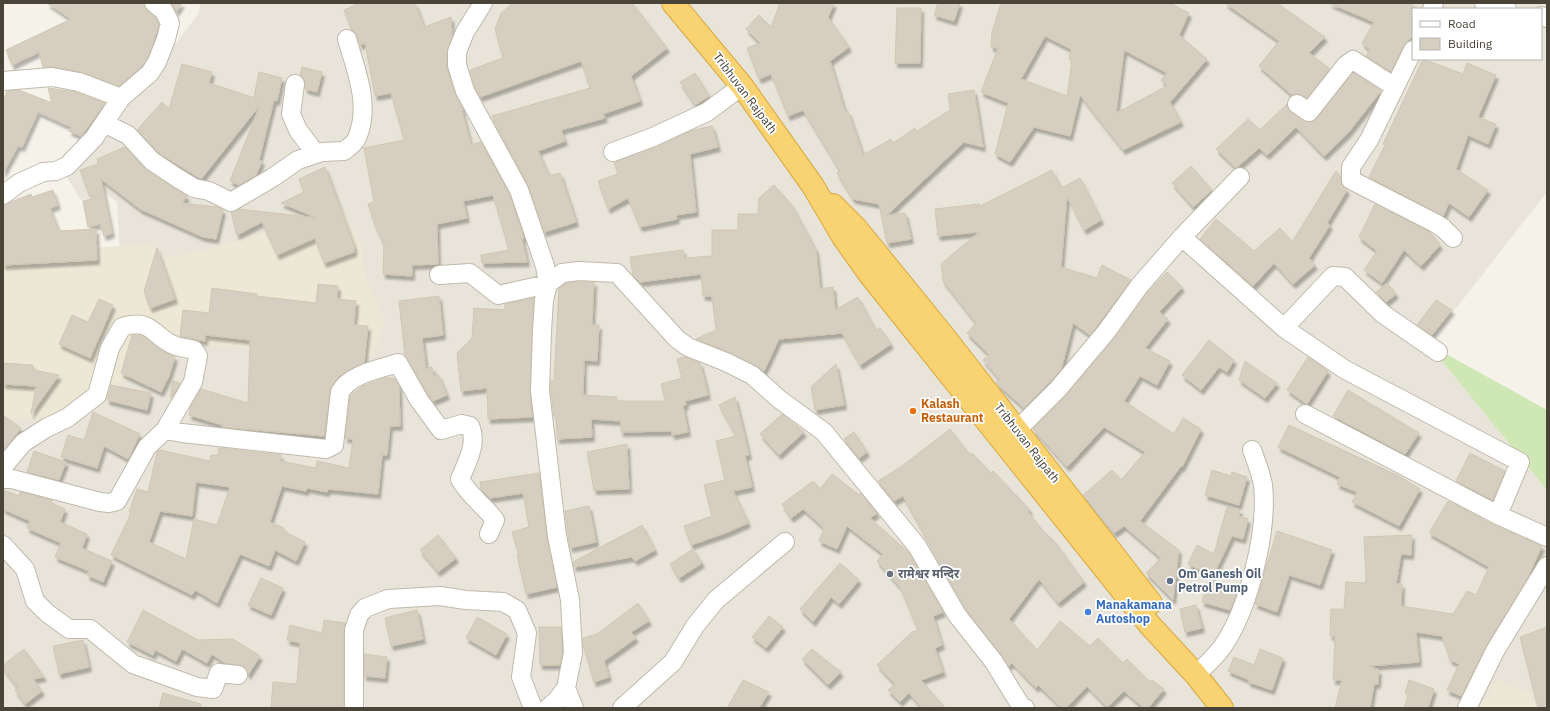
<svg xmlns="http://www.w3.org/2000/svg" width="1550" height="711" font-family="'IBM Plex Sans','Noto Sans Devanagari',sans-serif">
<defs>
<filter id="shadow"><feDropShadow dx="2.5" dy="4.5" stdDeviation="1" flood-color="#0004"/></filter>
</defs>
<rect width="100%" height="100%" fill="#f5f2ea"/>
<!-- residential -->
<path fill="#e8e4d9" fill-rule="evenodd" d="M200,3H1547V192L1428,344L1547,490V708H3V412L121,279L117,202L105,193L81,200L64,173L138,92L199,13ZM1413,9H1541V59H1413Z"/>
<!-- education -->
<path fill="#ede7d5" d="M337,198L360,242L366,279L385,320L374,356L171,343L148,373L96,391L45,417L3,420V254L151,244L166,258L216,247L265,232Z
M1498,679L1511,686L1529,691L1538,708H1479Z"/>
<!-- grass -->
<path fill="#cee7b5" d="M1428,344L1547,410V490Z"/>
<!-- building -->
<path fill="#d6cec0" stroke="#d1c7b3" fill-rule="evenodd" filter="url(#shadow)" d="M47,3H144V7L156,18L159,24L148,57L142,66L119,86L81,72L54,67H43L39,52L12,65L6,50L71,19Z
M171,3H182L176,12Z
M360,3H415L424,27L451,17L452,37L447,52L446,65L455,94L463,110L462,111L471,145L481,142L509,194L524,238L522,239L527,262L482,263L481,255L509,250L493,195L463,201L467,218L437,224L438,264L412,265V276L383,274L384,241L383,242L376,228L368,204L374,202L364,148L404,140L391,93L375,96L365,43L360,45L357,36L352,30L344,10Z
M513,3H632L667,48L631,76L640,101L603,114L605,118L561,130L565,141L538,151L549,176L560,173L576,222L544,232L528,185L492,116L590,88L581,61L480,97L475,87L470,70L503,58L495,29L501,13Z
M780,3H834L828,17L849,47L830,61L845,112L848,111L863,155L891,139L893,143L915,128L917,131L950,110L948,94L974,90L983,147L964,142L887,215L905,213L911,239L887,243L879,204L853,199L837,173L840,171L803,110L788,116L771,74L759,79L747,48L760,43L746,29L759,15L771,27Z
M938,3H960L954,21L934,15Z
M1001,3H1170L1189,13L1179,35L1207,59L1170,102L1181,122L1123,150L1080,95L1070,136L1034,127L1010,162L995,154L1008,103L981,92L998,48L991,47L992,32ZM1045,36L1071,49L1069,59L1072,60L1067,96L1021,79ZM1124,50L1167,73L1161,80L1167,86L1116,113Z
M1225,3H1277L1325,37L1309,53L1330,69L1307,98L1298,94L1292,95L1259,66L1279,41Z
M1329,3H1413V36L1404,45L1391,72L1366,56L1370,50L1362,43L1374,22Z
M897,8H921L920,63H895Z
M1423,59L1463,74L1467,63L1496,75L1478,117L1496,124L1488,144L1468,135L1456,169L1488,190L1469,217L1449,203L1443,216L1369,177L1385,145L1383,144Z
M182,64L212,72L209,83L258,99L254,97L259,72L282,78L277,101L274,100L259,160L262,161L256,175L239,185L230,181L260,105L201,179L159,153L137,130L162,102L169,109Z
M302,67L322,72L317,92L305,89V80L300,75Z
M695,73L709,96L695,105L680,82Z
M1353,73L1381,91L1348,133L1324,156L1296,127L1267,155L1259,148L1236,168L1216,149L1248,119L1260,130L1287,104L1291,112L1303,121H1313Z
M48,88L76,92L105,103L81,136L69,131L71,127L38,112L22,147L18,146L3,173V102L7,91L19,90L52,103Z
M712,126L718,147L690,154L696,212L676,215L677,219L640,227L628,198L608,209L598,181L618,174L614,162L657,147L690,131Z
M125,147L146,170L187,196L182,203L217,207L223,210L216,239L203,237L140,209L101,179L112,233L104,236L100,224L88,227L83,201L91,199L80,170L98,164L97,159Z
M1191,166L1212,190L1193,207L1172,183Z
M325,167L354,246V252L324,263L315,238L277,255L262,222L237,235L231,212L239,209L317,218L281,203L304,192L299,179Z
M1052,170L1061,188L1080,178L1101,220L1084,230L1067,196L1061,267L1097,278L1102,265L1131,280L1090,335L1073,323L1061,370L1024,408L996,383L1000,380L983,360L989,355L967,333L976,323L943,281L941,264L979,232L938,236L935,209L980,204L976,208Z
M1336,171L1340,176L1342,185L1347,190L1327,223L1330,225L1309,258L1315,265L1293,284L1274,263L1253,286L1200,239L1216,219L1254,251L1280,228L1292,242Z
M774,185L791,204L816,250L820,289L833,287L835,310L858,297L876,331L880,328L891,344L860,365L842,333L779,339L764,371L757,366L731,353L696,339L716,330L712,296H703L701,274L640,282L633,275L630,257L683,250L684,258L712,256V230H738V214H758L759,198Z
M53,190L58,205L50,208L59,231L96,229L97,260L3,265V205L31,194L32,197Z
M1375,204L1430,232L1440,245L1421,266L1404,250L1382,283L1364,270L1377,251L1359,237Z
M157,248L175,299L150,308L144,291Z
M1167,272L1182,287L1159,312L1168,319L1145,348L1170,361L1157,385L1140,376L1124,401L1174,434L1183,418L1201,429L1182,467L1181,466L1140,521L1179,550L1173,600L1146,573L1161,558L1124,526L1114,533L1083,495L1112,470L1121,480L1145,452L1104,427L1067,467L1033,429L1066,396L1114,339L1148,292Z
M579,282H594L592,325H599L597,361L584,360L583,395L617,397L616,401H665L661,384L682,378L677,359L685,357L700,363L708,395L685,401L686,405L683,406L688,432L672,435V431L621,432V421L591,419L592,437L557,439L556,416H554L551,391V380L554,381L559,288L566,283Z
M1387,283L1396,294L1386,302L1376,292Z
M318,284L338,286L337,299L356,301L354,325L368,326L364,363L344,373L336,380L330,390L324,436L222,427V425L189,415L191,406L201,389L248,403L250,340L205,335V341L180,336L183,310L209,313L212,288L257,294V296L316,303Z
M439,296L443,335L422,338L426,369L432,367L434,377L438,374L447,395L433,401L405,356L399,301Z
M534,298L530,391L532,417L488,419L487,388L461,391L457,353L472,338L474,308L505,310V304Z
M99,299L113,305L90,358L59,344L72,315L88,322Z
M1436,300L1452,310L1432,335L1417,325Z
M132,335L142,336L162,351L175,357L169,376L161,392L121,373Z
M1209,340L1234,360L1227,372L1219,367L1201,390L1182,375Z
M1308,357L1328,371L1307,404L1287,390Z
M1245,361L1277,383L1265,398L1239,380Z
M3,363L33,365V370L59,375L31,414L36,386L3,384Z
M836,364L844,405L815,410L811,387Z
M385,378H394L399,386L400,426H390L387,455H382L378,494L328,489L327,492L307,488L306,491L282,486L270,522L284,528L283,531L305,542L296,561L275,550L269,566L240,554L217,603L195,590L192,595L111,555L131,513L129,512L137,489L148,492L157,452L160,450L210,461L211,455H218L219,448L281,455L280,461L316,468L317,461L349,468L353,439L345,438L350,396L363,386ZM196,482L230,487L217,525L194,519L186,559L149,542L160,511L192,516Z
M173,381L180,383L172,397L170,396Z
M111,385L151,393L147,410L107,400Z
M1348,390L1419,433L1405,454L1333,416Z
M735,397L749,455L745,456L752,487L733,491L748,523L728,532L691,545L684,526L712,516L704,485L725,480L716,441L736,436L719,405Z
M93,412L140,434L128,459L104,446L97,468L61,457L68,435L84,440Z
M782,414L804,432L779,455L760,434Z
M3,415L21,428L3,451Z
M1289,425L1399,476L1420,489L1399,526L1352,502L1357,492L1337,484L1340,477L1278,447Z
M950,429L970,455L972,453L991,473L993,471L1030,510L1028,512L1042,530L1054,541L1084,582L1058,603L1039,579L1009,619L1037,650L1060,621L1090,646L1098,638L1123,663L1127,659L1150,682L1152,680L1164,689L1148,708H1144L1124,691L1107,707L1087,686L1066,708H1062L1038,685L1036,688L1012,663L1009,666L966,609L903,496L894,501L878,481L902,466Z
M854,432L867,452L859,458L844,439Z
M627,444L629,489L594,490L587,452Z
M34,451L66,462L59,480L27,472Z
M1470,453L1505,471L1493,500L1456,481Z
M1212,470L1231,476L1232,472L1247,477L1239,505L1205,495Z
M539,473L547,537L557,587L526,594L517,555H519L512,532L529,527L523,493L490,498L481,489L480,482Z
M832,474L859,495L861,493L877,513L870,518L908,552L943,612L933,616L942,645L935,648L943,672L921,680L945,708H922L909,693L900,702L888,690L895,684L877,665L912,632L918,630L900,587L877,561L883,554L847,526L837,549L819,541L824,528L803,509L791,518L782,504L813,481L820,489Z
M3,490L19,496L20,492L52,500L51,503L65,509L60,522L87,534L82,548L112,561L103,582L87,575L89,571L55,557L61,543L27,528L30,521L3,509Z
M1448,501L1494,525L1542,546L1527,579L1486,646L1461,696L1447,690L1459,664L1450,660L1442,636L1416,632L1419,662L1369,666L1379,670L1378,684H1374L1370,708H1335L1342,680H1333L1335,636H1330L1331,609H1344L1346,582L1366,583L1364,537L1412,535L1411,555L1401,554L1396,584H1402L1401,606L1453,614L1467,591L1476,595L1489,567L1429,533Z
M589,506L596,542L570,548L565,511Z
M1227,507L1240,510L1239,516L1248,519L1243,539L1232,536L1213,576L1188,564L1197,545L1214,554Z
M642,525L655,550L635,561L632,557L574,567L573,562Z
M1277,531L1332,550L1320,585L1289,575L1277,612L1255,604Z
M438,535L456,558L438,572L420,550Z
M693,549L702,563L679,578L670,564Z
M840,563L859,580L839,604L831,597L813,622L800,609Z
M261,578L283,588L271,615L248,605Z
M1208,581L1238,590L1230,610L1202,602Z
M638,603L649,621L631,632L636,638L604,661L609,677L594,682L583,645V638L597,634Z
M1196,605L1202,628L1185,632L1180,609Z
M143,610L198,640L233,639L260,656L248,675L244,666L225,663L212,654L207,663L182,649L176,661L155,650L153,655L127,642Z
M417,610L423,639L391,646L385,618Z
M769,616L783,627L766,648L752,637Z
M477,617L507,634L496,655L466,638Z
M324,620L345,623L344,630V708H271L273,682L297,684L300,643L287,640L290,625L322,633Z
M539,627H561L562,653L560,665H540Z
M1547,627V708H1538L1520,637Z
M83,640L89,667L59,674L53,646Z
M24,649L44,677L33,679L42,691L25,704L15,690L18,688L3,668V665Z
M812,649L841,672L828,685L802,659Z
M1260,649L1283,658L1272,690L1248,682L1249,680L1228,671L1234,657L1254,665Z
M364,654L387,657L385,678L364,676Z
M743,680L769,692L759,708H727Z
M1409,680L1434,689L1428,708H1404L1409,694L1405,693Z
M163,693L201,704V708H159Z"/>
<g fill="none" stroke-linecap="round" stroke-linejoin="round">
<defs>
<path id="street" d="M483,3L465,32L457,52V65L465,91L519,190L545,266L548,284L544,300L542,331L540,391L557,536L570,600L573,653L566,688L557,700L548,708
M1484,3L1507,9
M1432,9L1434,3
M1541,16L1547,18
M1413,50L1369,140L1351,167V180L1435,223L1443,228L1453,238
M3,81L52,77L79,82L121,98
M295,84L291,114L298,130L316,154
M1297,104L1309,112L1346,65L1353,60L1395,87
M104,123L128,135L152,161L176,177L194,188L209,191L231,202L272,178L298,160L322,152L344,151C348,148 355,143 357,138C371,105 356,71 347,39
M613,152L653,137L707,112L742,86
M1240,177L1182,237L1284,328L1333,276L1345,277L1383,314L1438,352
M3,195L19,183L30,178L43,172L56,171L67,166L94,138L121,98L150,73L157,62L166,39L170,23L164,11L154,3
M439,275L470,273L498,295L548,284L562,273L579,271L617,273L677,339L688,347L726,362L752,375L779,399L824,432L917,546L957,615L994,662L1021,706L1025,708
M1284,328L1344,369L1520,462L1498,515
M1305,414L1498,515L1547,537
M1008,439L1058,389L1106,332L1140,285L1182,237
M3,467L23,443L46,428L67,418L97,395L110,348L122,327C153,317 153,338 176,346C182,348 188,348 194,350L198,356L193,382L165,430
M3,479H12L100,502L109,503L117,501L147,447L165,430L182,433L326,449L334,445L340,392C350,374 380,369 398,363L419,400L441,430L462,424L470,426C478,443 467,462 460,479C468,495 484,505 495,520L489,534
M3,545L25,569L35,601L47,613L69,629H90L133,664L197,687L213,689L219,673L238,675
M1196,675C1205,666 1216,656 1223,646C1249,608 1268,531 1263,485C1261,473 1256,461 1252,450
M566,688L574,708
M354,708V630L359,615L365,608L388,599L440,596L466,600L503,602L517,610L527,633L521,677L533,708
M622,708L673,662L695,626L716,600L785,542
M1467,708L1495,651L1547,566"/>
<path id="highway" d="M673,3L742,86L813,186L843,237L870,275L1148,623L1196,675L1222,708
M833,205L856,228L943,335L1151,603"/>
</defs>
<!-- street casing -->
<use href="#street" stroke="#c0baad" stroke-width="20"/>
<!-- highway casing -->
<use href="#highway" stroke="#d8a841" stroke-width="24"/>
<!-- street -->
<use href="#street" stroke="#fff" stroke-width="18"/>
<!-- highway -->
<use href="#highway" stroke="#f9d371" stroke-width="22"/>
</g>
<!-- markers -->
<circle fill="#e8710a" stroke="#fff" stroke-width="1.5" cx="913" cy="411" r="4"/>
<circle fill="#6b7280" stroke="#fff" stroke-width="1.5" cx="890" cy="574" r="4"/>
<circle fill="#5c6f8a" stroke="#fff" stroke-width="1.5" cx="1170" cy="581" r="4"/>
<circle fill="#3f7fe0" stroke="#fff" stroke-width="1.5" cx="1088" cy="612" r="4"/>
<g text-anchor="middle" stroke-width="3.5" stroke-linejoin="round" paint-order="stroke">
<!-- street labels -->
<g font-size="12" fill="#494338" stroke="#fff">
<text transform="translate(745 93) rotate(53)" y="4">Tribhuvan Rajpath</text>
<text transform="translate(1027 443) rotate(52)" y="4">Tribhuvan Rajpath</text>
</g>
<!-- food labels -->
<g font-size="12" font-weight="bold" fill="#c56008" stroke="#fff" text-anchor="start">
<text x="921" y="408">Kalash<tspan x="921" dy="14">Restaurant</tspan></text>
</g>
<!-- worship labels -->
<g font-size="12" font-weight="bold" fill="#5b616d" stroke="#fff" text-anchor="start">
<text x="898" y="578">रामेश्वर मन्दिर</text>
</g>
<!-- service labels -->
<g font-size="12" font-weight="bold" fill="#4e5e75" stroke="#fff" text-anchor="start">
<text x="1178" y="578">Om Ganesh Oil<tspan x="1178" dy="14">Petrol Pump</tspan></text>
</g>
<!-- shop labels -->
<g font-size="12" font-weight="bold" fill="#366cbe" stroke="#fff" text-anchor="start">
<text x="1096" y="609">Manakamana<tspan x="1096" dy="14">Autoshop</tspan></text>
</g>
</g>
<!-- border -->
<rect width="1550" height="711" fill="none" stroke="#494338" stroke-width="8"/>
<!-- legend -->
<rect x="1412" y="8" width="130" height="52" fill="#ffffff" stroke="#b6b4af"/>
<rect x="1420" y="21" width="20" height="6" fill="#ffffff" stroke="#b6b4af"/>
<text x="1448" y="28" font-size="12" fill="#494338">Road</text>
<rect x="1420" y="38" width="20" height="12" fill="#d6cec0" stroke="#b6b4af"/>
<text x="1448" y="48" font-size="12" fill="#494338">Building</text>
</svg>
